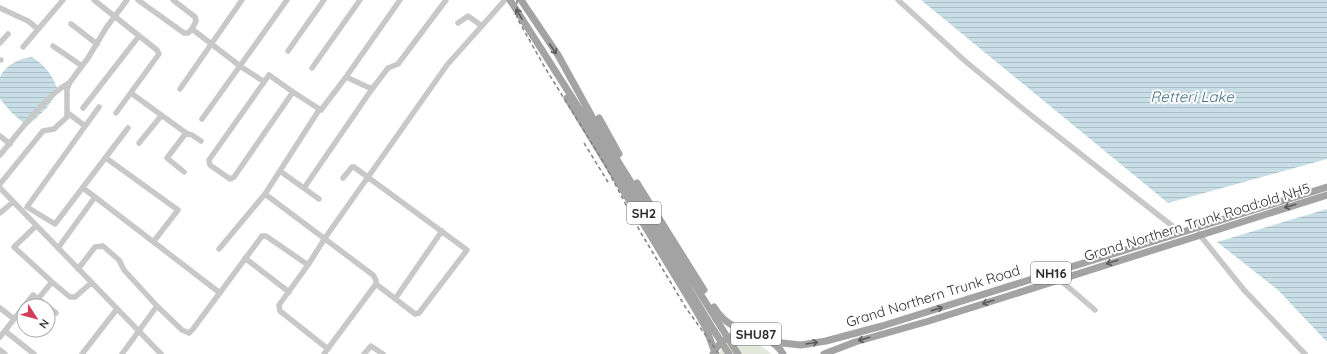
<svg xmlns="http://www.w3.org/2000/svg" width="1327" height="354" font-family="Quicksand,sans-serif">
<defs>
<pattern id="water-rules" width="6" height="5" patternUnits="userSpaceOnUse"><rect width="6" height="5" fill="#c7dee6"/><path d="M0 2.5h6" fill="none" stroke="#abbfc5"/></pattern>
</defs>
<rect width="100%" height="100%" fill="#fff"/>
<!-- green -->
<path fill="#e3e8da" d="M740,341C754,341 761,345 771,354H717L728,344Z"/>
<!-- water -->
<path fill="url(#water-rules)" d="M921,0H1327V159L1168,203Z
M32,57C46,66 52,75 58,90C51,106 40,115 27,126L11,112L0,99C0,93 0,82 0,77C5,65 20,58 32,57Z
M1327,209V342L1278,290L1217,242Z"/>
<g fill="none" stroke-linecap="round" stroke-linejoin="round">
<!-- minor -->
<path stroke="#c8c8c8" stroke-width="5.5" d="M94,0L157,50L159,54L116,113
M138,0L184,33H188L192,29L240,66L263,81
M173,0L195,17L196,21L192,29
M898,0L965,61L1027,112L1180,232
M0,8L28,21L38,29
M458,23L468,16L482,26
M71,24L97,44
M0,43L8,34
M53,46L82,66
M23,47L63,0
M288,51L324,0
M0,60H1
M312,68L360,0
M269,75L293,92L234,177L230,179L210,165L209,160Z
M346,77L400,0
M180,89L242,0
M293,92L321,110L346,77L372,89L388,68L398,64L446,0
M131,93L186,133L167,158L184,172
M99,107L27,207L55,224L128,128
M83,108L139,36
M68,113L85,126
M202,119L287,0
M186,133L192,135L201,141
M0,136L10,144
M139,143L161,116
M0,155C21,130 42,99 70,82
M106,158L178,210L154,241
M280,171L319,199
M0,184L43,131L54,129L67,117V89L70,82L88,58L106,28L127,0
M0,188L161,354
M304,188L372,89
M265,194L373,275L376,280V284
M95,197L220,293
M0,213L13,202
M36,226L14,247L52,282L38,299
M1199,234L1244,290L1305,354
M58,248L95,197L83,188
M219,249L265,194L319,110
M245,258L289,292
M78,269L95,247L103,246L119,260L124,270L157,306
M1059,279L1095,310
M52,282L70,297H75L91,283
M395,299L442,231
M48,307L56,313
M0,308L14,319
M5,331L34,354
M0,337L33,295L47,306
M328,349L280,311L279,305L308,265L325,238L447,65L505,0
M0,350L5,354
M82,354L117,309
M122,354L157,306L182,330L189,333L193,329L262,236H266L308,265
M324,354L376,284L415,314L419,313L467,250L354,167H352L343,178
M364,354L371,346L383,354"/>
<!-- major -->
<path stroke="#a3a3a3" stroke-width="7" d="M510,0L605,149L713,329
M521,0L558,55L606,142L716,319
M567,98L697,312L706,328L714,350
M599,118L619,154
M637,183L704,290
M714,307C723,322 734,327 749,333
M773,342L801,345L826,341L882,326L1327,187
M713,354C726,324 769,330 783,354
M824,354L855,342L929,321L1327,195"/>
<!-- rail -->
<path stroke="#808080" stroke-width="1.5" stroke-dasharray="4 3" stroke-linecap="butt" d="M517,0V18L544,66L604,163L641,233L686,308L719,354
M584,143L608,182"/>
<!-- major-bridge -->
<path stroke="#a3a3a3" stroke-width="7" d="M716,319L738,354
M713,329L729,354"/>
</g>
<!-- one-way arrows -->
<defs><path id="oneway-shaft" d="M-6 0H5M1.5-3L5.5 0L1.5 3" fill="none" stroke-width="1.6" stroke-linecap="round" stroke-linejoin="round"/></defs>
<g stroke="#5b5b5b">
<use href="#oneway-shaft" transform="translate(519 14) rotate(-121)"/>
<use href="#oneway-shaft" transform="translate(553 49) rotate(56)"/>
<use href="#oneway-shaft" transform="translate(1290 206) rotate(163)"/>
<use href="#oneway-shaft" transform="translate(1112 262) rotate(162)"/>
<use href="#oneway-shaft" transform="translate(988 302) rotate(162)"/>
<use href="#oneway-shaft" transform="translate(937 309) rotate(-17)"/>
<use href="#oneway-shaft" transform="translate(864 339) rotate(164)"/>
<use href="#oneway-shaft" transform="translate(812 343) rotate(-9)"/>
</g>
<g text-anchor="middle" stroke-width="4" stroke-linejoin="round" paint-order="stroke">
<!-- shield labels -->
<g fill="#fff" stroke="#6b6b6b" stroke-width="1">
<rect x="627" y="202" width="34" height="22" rx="3"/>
<rect x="1031" y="262" width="40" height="22" rx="3"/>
<rect x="731" y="323" width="50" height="22" rx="3"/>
</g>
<g font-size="13" font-weight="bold" fill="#2b2b2b">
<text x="644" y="218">SH2</text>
<text x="1051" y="278">NH16</text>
<text x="756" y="339">SHU87</text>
</g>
<!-- street labels -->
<g font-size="14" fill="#2b2b2b" stroke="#fff">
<text transform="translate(1197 222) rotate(-17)" y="5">Grand Northern Trunk Road:old NH5</text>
<text transform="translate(933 296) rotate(-17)" y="5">Grand Northern Trunk Road</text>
</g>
<!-- water labels -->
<g font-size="15" font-style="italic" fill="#427285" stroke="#fff">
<text x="1192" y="102">Retteri Lake</text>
</g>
</g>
<!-- north arrow -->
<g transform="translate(36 318) rotate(126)"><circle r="19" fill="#ffffff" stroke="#aaaaaa"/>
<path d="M0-3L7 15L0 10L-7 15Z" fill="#d33d58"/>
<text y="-6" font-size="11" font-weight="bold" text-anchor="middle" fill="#2b2b2b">N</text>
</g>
</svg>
